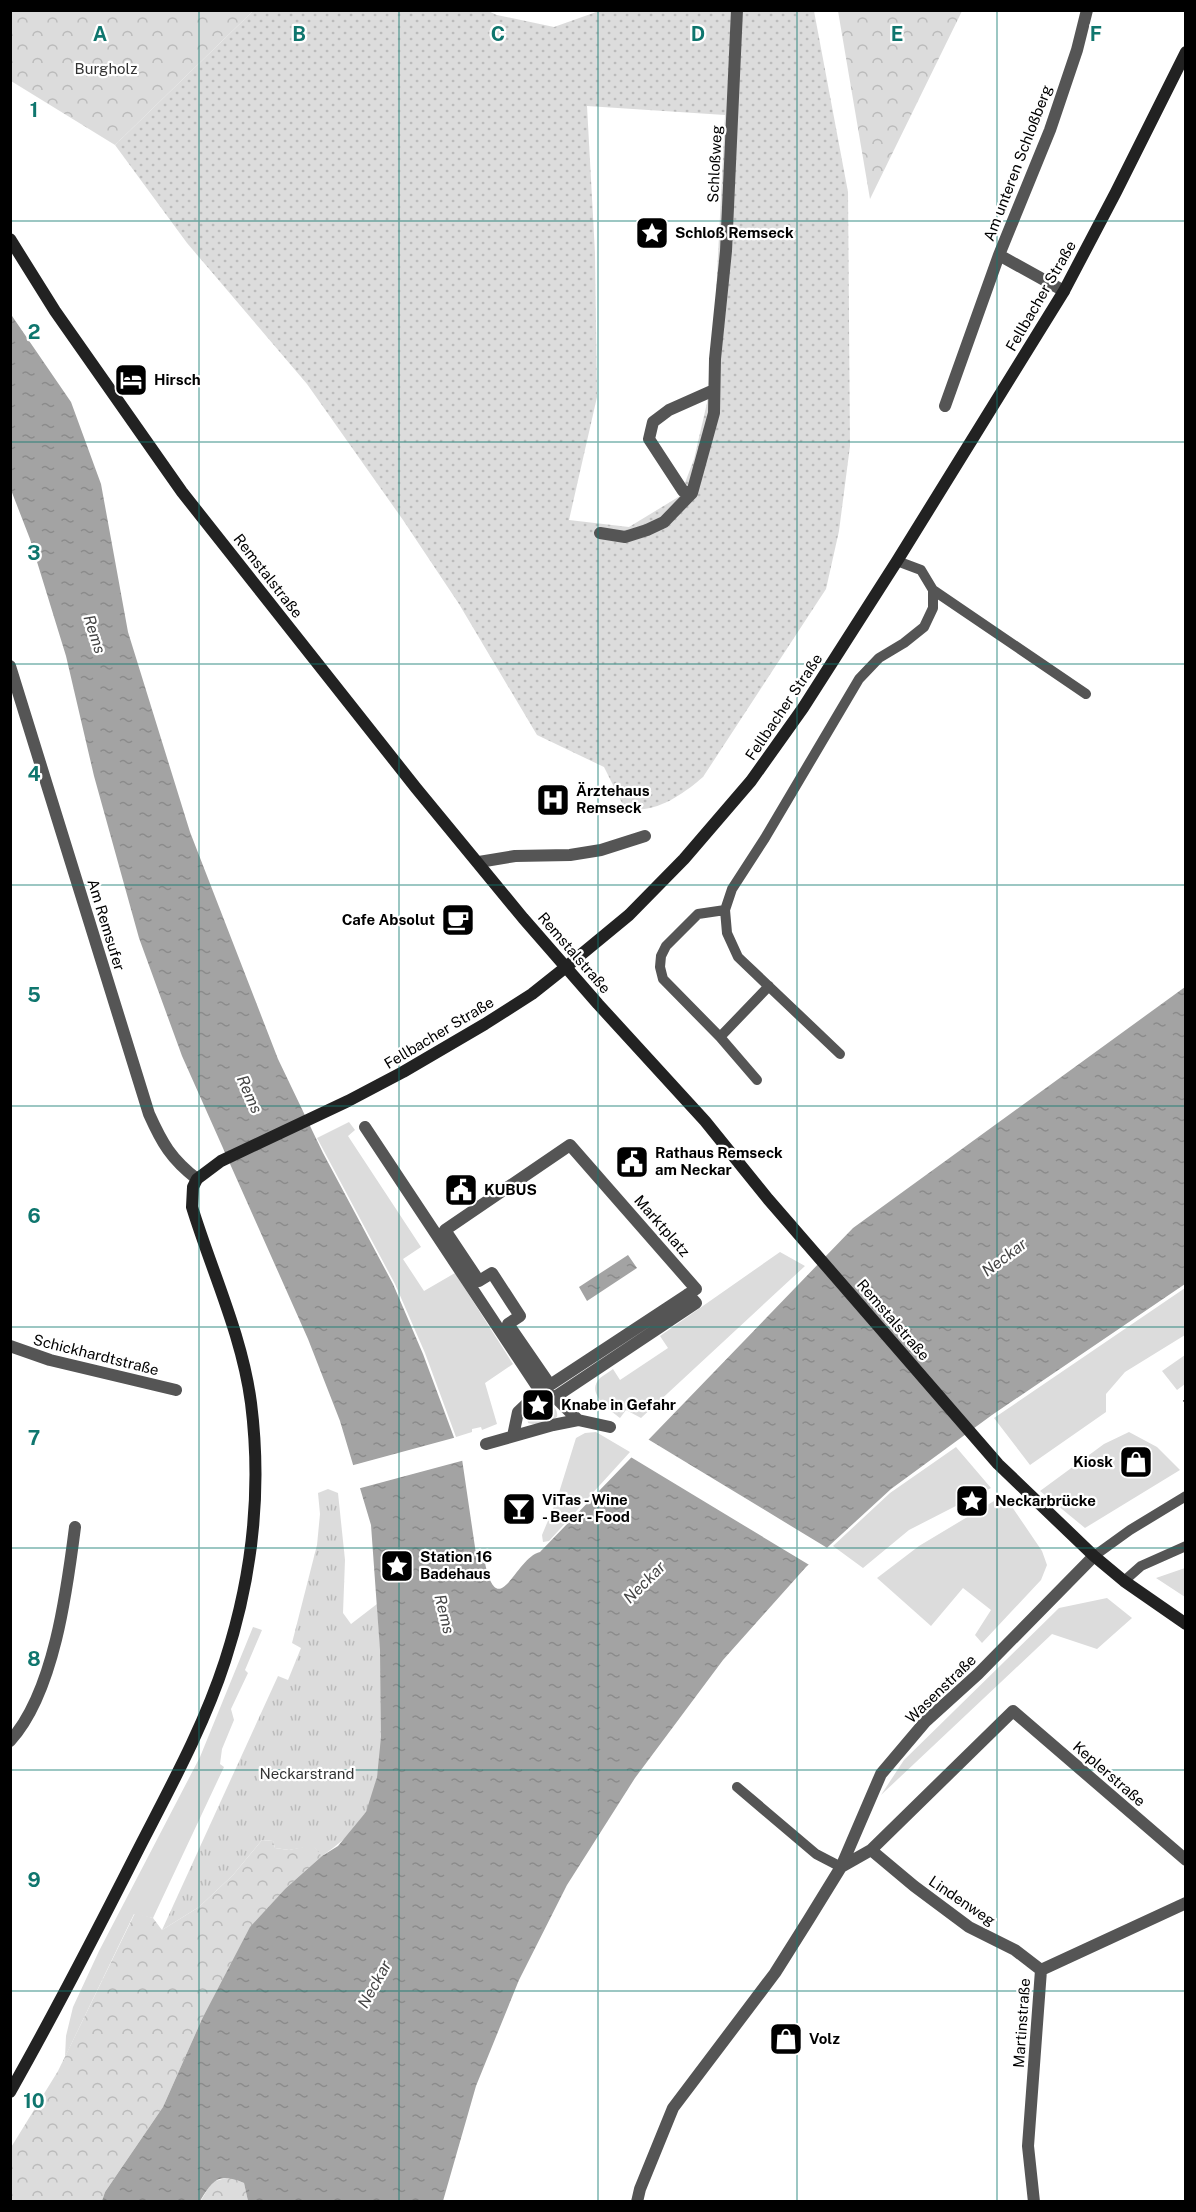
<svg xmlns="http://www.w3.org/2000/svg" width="1196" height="2212" font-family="'Public Sans',sans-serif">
<defs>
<pattern id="forest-crowns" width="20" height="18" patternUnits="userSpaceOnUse" patternTransform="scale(1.5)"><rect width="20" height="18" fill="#dcdcdc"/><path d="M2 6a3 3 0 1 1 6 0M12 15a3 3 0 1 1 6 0" fill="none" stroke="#bbb"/></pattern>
<pattern id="park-tufts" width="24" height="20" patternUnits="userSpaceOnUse" patternTransform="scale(1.5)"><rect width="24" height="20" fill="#dcdcdc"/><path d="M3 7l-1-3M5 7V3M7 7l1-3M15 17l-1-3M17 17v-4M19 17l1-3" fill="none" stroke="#bbb"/></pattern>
<pattern id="garden-dots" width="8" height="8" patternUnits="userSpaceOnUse" patternTransform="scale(1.5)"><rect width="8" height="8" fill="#dcdcdc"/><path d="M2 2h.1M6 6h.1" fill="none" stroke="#bbb" stroke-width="1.8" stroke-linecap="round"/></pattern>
<pattern id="water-ripples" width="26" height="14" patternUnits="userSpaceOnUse" patternTransform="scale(1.5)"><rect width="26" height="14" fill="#a3a3a3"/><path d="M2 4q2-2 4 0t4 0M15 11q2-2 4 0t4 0" fill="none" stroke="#8b8b8b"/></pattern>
</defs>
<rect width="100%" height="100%" fill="#fff"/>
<!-- grass -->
<path fill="#dcdcdc" d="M349,1122L355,1130L348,1136L421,1247L403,1259L424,1291L455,1273L513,1364L485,1383L497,1424L482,1430L481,1427L472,1429V1432L456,1437L425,1353L395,1284L317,1138Z
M780,1252L805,1266L641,1418L626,1410L620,1418C609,1410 585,1393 600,1378C604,1375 609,1372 613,1369L620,1380L668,1348L660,1336Z
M1185,1288V1335L1125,1372L1106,1394V1412L1030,1465L994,1418Z
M1185,1355V1384L1177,1390L1162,1371Z
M540,1399C548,1402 559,1407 557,1417C550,1422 536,1426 528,1423L527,1411Z
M596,1432L630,1452L549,1541L543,1542L542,1535L557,1499L576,1438L585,1433Z
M1129,1432L1157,1447L1180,1470L1085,1528L1040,1491L1104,1444Z
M956,1447L991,1488L909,1530L863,1568L833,1546L890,1493Z
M1004,1495L1042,1551L1047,1565L1041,1580L982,1643L975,1635L991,1610L963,1588L931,1626L877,1578L919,1546Z
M1185,1568V1597L1156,1578Z
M1107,1598L1132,1618L1097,1649L1052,1634L881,1795L904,1760L1059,1608Z
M253,1627L262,1630L245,1670L248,1673L231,1709L234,1720L222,1749L220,1764L224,1767L153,1918L134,1914L65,2057L66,2036L73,2007L99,1951L200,1757Z"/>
<!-- forest -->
<path fill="url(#forest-crowns)" d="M10,11H253L115,145L11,81Z
M838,11H962L870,199Z
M262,1840L273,1841L275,1848L289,1850L313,1845L322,1856L286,1888L202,2019L163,2107L105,2192L102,2201H11L10,2149L58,2071L135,1913L153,1918L162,1930L199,1907L233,1875Z
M229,2177L244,2183L248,2201L200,2202L212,2182Z"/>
<!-- park -->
<path fill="url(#park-tufts)" d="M328,1489L338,1493L345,1560L343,1613L351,1624L377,1604C381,1668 392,1750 367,1810C360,1827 337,1846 322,1856L313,1846L289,1850L275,1848L273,1841L262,1840L233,1875L199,1907L162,1930L278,1676L288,1680L301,1648L292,1643L317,1545L320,1514L318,1493Z"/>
<!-- garden -->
<path fill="url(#garden-dots)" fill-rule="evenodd" d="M253,11H488L497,15L554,27L599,11H814L848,192L850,446L839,531L826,589L703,777C687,791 660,811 637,809C633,808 627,806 623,805L604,767L537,735L459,604L403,520L307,384L187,243L115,145ZM587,106L725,115L715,316L707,403L694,459L680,496L629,527L569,520L597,397L595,253Z"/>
<!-- water -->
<path fill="url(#water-ripples)" d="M10,313L71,402L101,484L128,632L190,832L278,1059L323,1153L393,1284L423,1354L462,1459L476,1554L483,1553C497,1631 514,1558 540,1552L853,1228L1185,987V1284L992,1415L891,1489L806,1567L723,1660L635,1778L567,1885L519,1980L476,2086L443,2201H248L244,2183C218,2172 213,2180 200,2201H102L105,2192L163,2107L202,2019L250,1927L286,1888L322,1856L338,1846L366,1812L377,1777L381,1737L380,1650L371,1525L340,1421L308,1339L182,1056L139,938L94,776L66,656L30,539L11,490Z
M628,1255L637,1268L587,1301L579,1287Z"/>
<!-- pier -->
<path fill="#fff" d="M457,1437L465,1460L357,1489L350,1466Z
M646,1438L829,1549L811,1566L629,1456Z"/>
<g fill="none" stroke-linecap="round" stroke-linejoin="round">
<!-- service -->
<path stroke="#555" stroke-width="10" d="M933,590L1086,694
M725,910L698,914L666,946L661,956L660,967L663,979L720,1037L769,986
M720,1037L757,1080
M840,1054L738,957L727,933L725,910L732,889L765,838L859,679L879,658L904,643L924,627L933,608V590L921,570L897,561
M1094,1556L1130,1530L1186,1496
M1124,1581L1141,1566L1186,1546
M737,1787L816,1854L841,1867"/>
<!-- pedestrian -->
<path stroke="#555" stroke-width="12" d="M365,1127L540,1391L555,1397L578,1420
M570,1145L696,1289L550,1385L508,1324L520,1316L492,1273L479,1281L445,1230Z
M555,1397L696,1303L688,1294
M513,1436L518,1412L540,1391
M486,1444L553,1425L578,1420L610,1427"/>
<!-- minor -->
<path stroke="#555" stroke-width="12" d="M999,255L1064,291
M945,406L999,255L1050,130L1077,50L1087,10
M692,493L683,491L649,439L653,422L669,410L714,390
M600,533L625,537L647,530L664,522L692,493L714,413L715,359L726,251L737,10
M10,666L149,1114C162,1143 171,1159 197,1179
M479,862L515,856L570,855L601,850L645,836
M10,1346L50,1360L176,1390
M10,1741C54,1693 67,1590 75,1527
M871,1850L914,1886L969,1927L1015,1950L1041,1970
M841,1867L871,1850L1013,1711L1186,1860
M1041,1970L1186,1903
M637,2202L640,2189L673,2108L775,1973L809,1919L841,1867L881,1774L925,1722L978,1674L1094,1556
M1034,2202L1028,2146L1041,1970"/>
<!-- secondary -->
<path stroke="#222" stroke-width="12" d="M10,239L55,311L182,492L416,788L523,918L598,1004L705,1121L768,1199L998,1464L1094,1556L1124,1581L1186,1624
M10,2092C54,2014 95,1935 135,1856C167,1793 203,1729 225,1661C252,1578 262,1490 251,1403C242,1335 212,1272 192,1207L193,1187L197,1179L221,1161L348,1101L403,1072L485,1024L532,994L566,967L629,915L684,859L751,781L803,708L897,561L1064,291L1116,192L1186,52"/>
<!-- tram -->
<path stroke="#000" stroke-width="1.5" d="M1184,1401L1186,1400"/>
</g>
<!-- grid -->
<path fill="none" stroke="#0f766e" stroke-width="1.5" stroke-opacity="0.55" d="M199,10V2202M399,10V2202M598,10V2202M797,10V2202M997,10V2202M10,221H1186M10,442H1186M10,664H1186M10,885H1186M10,1106H1186M10,1327H1186M10,1548H1186M10,1770H1186M10,1991H1186"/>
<!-- icons -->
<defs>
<symbol id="sight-square" viewBox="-11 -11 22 22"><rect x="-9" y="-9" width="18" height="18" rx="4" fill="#000" stroke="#fff"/><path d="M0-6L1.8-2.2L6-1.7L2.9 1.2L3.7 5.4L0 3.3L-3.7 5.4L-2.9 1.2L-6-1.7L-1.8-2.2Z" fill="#fff"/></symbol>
<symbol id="hotel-square" viewBox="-11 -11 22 22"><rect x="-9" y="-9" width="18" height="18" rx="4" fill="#000" stroke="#fff"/><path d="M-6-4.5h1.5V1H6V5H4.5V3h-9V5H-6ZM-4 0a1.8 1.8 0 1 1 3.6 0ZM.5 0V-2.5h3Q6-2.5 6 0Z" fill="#fff"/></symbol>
<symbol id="hospital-square" viewBox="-11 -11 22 22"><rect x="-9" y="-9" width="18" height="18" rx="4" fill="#000" stroke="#fff"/><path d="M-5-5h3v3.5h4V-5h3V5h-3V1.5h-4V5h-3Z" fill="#fff"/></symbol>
<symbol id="cafe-square" viewBox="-11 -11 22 22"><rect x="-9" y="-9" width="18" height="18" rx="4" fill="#000" stroke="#fff"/><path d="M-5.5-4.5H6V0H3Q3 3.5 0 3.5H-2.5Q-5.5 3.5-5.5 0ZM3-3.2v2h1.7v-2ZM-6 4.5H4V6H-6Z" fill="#fff"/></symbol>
<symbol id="civic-square" viewBox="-11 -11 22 22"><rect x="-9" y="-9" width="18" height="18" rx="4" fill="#000" stroke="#fff"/><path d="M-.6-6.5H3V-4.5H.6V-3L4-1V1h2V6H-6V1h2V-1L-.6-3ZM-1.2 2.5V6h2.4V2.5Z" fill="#fff"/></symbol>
<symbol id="shop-square" viewBox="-11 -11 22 22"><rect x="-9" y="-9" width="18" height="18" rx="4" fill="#000" stroke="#fff"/><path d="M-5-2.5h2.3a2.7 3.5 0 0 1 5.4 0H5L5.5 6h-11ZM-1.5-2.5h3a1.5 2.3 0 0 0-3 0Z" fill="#fff"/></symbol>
<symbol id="bar-square" viewBox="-11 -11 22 22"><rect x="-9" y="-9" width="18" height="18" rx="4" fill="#000" stroke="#fff"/><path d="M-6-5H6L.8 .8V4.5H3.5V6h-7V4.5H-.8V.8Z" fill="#fff"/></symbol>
</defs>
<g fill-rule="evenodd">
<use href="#sight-square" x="633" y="214" width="38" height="38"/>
<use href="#hotel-square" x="112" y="361" width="38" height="38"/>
<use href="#hospital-square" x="534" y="781" width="38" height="38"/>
<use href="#cafe-square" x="439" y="901" width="38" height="38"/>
<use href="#civic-square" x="613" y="1143" width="38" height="38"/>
<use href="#civic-square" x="442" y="1171" width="38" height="38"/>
<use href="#sight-square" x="519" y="1386" width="38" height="38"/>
<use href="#shop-square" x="1117" y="1443" width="38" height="38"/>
<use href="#sight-square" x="953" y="1482" width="38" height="38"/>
<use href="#bar-square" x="500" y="1490" width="38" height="38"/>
<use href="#sight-square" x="378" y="1547" width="38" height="38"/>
<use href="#shop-square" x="767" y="2020" width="38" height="38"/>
</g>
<g text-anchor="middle" stroke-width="4.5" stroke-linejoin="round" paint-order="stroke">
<!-- park labels -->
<g font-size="15" fill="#333" stroke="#fff">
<text x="106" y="74">Burgholz</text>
<text x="307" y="1779">Neckarstrand</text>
</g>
<!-- street labels -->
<g font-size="15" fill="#000" stroke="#fff">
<text transform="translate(1018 163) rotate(-69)" y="5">Am unteren Schloßberg</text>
<text transform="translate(715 164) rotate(-87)" y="5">Schloßweg</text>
<text transform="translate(1041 296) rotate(-60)" y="5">Fellbacher Straße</text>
<text transform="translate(268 576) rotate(52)" y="5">Remstalstraße</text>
<text transform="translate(784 707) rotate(-56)" y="5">Fellbacher Straße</text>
<text transform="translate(106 925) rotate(73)" y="5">Am Remsufer</text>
<text transform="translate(574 953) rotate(49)" y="5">Remstalstraße</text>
<text transform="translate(439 1033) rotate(-31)" y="5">Fellbacher Straße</text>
<text transform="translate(662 1226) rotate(49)" y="5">Marktplatz</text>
<text transform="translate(893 1320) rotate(49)" y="5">Remstalstraße</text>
<text transform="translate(96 1355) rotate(14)" y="5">Schickhardtstraße</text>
<text transform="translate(941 1689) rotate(-44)" y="5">Wasenstraße</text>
<text transform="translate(1109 1774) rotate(41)" y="5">Keplerstraße</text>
<text transform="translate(962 1901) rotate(34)" y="5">Lindenweg</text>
<text transform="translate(1022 2023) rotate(-86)" y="5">Martinstraße</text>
</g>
<!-- poi labels -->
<g font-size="15" font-weight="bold" fill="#000" stroke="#fff" text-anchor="start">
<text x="675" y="238">Schloß Remseck</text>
<text x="154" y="385">Hirsch</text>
<text x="576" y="796">Ärztehaus<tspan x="576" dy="17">Remseck</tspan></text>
<text x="435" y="925" text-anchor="end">Cafe Absolut</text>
<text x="655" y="1158">Rathaus Remseck<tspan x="655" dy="17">am Neckar</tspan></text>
<text x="484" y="1195">KUBUS</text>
<text x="561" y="1410">Knabe in Gefahr</text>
<text x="1113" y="1467" text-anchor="end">Kiosk</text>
<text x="542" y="1505">ViTas - Wine<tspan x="542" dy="17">- Beer - Food</tspan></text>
<text x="995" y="1506">Neckarbrücke</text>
<text x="420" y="1562">Station 16<tspan x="420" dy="17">Badehaus</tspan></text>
<text x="809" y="2044">Volz</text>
</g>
<!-- water labels -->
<g font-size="16" font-style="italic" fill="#444" stroke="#fff">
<text transform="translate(95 634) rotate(72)" y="6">Rems</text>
<text transform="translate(250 1094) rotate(66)" y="6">Rems</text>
<text transform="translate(1004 1257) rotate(-37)" y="6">Neckar</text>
<text transform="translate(644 1582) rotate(-45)" y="6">Neckar</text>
<text transform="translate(445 1614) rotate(76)" y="6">Rems</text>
<text transform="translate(374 1984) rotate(-61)" y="6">Neckar</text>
</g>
</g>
<g font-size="20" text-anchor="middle" font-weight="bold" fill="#0f766e" stroke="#fff" stroke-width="4.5" stroke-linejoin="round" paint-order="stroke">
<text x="100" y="41">A</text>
<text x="299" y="41">B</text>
<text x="498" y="41">C</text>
<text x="698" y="41">D</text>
<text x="897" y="41">E</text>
<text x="1096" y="41">F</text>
<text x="34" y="117">1</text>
<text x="34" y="339">2</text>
<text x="34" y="560">3</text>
<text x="34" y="781">4</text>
<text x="34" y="1002">5</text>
<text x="34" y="1223">6</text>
<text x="34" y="1445">7</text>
<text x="34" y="1666">8</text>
<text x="34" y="1887">9</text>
<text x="34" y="2108">10</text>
</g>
<!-- border -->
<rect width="1196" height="2212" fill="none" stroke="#000000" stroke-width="24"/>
</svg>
